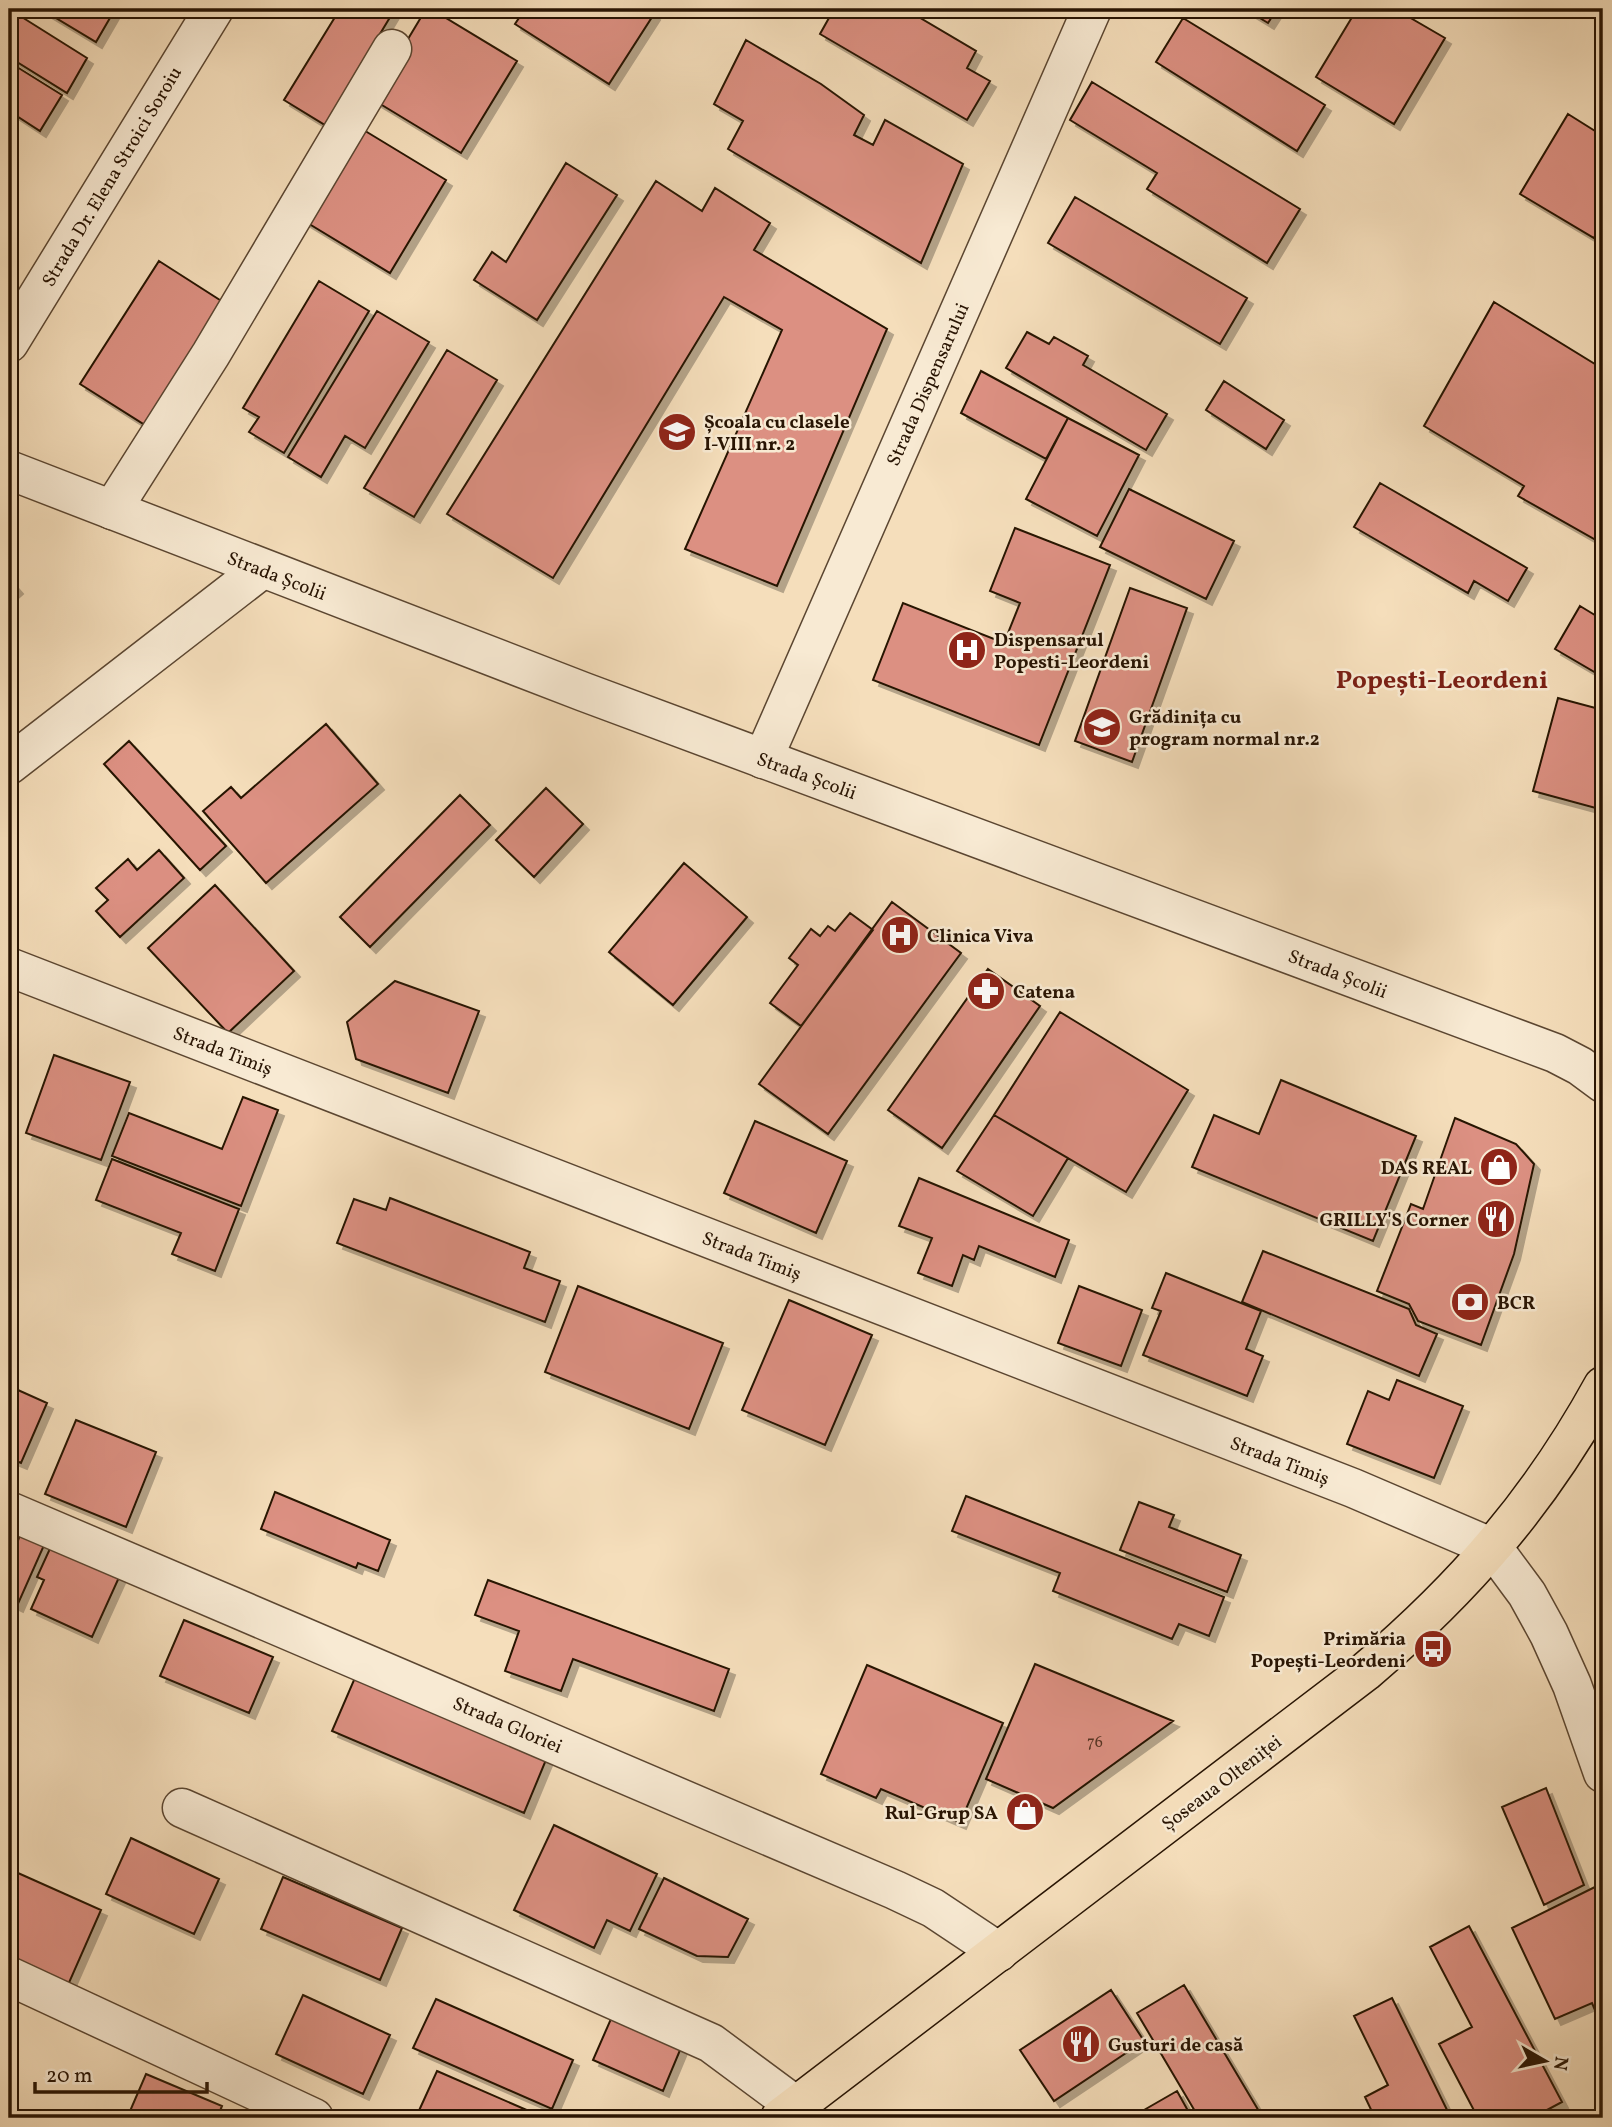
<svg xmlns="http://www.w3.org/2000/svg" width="1612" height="2127" font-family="Vollkorn,serif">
<defs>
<filter id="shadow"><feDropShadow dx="6" dy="6" stdDeviation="0" flood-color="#0004"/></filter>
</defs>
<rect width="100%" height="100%" fill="#f5debb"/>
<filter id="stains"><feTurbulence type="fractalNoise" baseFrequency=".00286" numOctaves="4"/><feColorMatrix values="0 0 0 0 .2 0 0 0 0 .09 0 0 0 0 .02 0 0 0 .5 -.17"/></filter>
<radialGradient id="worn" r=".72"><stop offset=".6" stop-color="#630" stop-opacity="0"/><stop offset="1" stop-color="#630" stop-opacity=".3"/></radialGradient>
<!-- building -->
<path fill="#dc9082" stroke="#281403" stroke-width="2" filter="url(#shadow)" d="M9,9L87,58L67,93L9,57Z
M41,9H111L114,11L96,42Z
M340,9H395L325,125L284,100Z
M426,9H431L517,61L461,153L372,99Z
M525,9H646L654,14L609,84L515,24Z
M834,9H905L976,51L967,68L990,81L967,120L820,34Z
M1245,9H1277L1268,23Z
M1357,9H1395L1445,38L1394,124L1316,77Z
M1183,18L1325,105L1297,151L1156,62Z
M746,40L821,84L864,115L854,135L873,145L885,120L963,164L921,263L728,149L743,121L714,104Z
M9,62L62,95L40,131L9,111Z
M1092,82L1300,209L1267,263L1147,189L1157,173L1070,120Z
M1568,114L1603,136V222L1594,238L1520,194Z
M357,126L446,180L390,273L301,219Z
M566,163L617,195L537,320L474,280L492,252L506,262Z
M656,181L702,211L715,188L770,223L754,250L887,329L777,586L685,549L782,330L724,297L553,578L447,514Z
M1075,197L1247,298L1220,344L1048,243Z
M159,261L223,302L145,425L80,384Z
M319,281L369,311L284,453L249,432L259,417L243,408Z
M1494,302L1603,369V544L1518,496L1524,486L1424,426Z
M377,311L429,342L365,448L345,436L321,477L288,457Z
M1027,332L1049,344L1054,337L1088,356L1083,365L1167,414L1146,450L1006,368Z
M447,350L497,380L414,517L364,488Z
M981,371L1068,418L1046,459L961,413Z
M1224,381L1284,420L1266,449L1206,410Z
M1068,418L1139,455L1097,536L1026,499Z
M1380,483L1527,568L1508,601L1474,581L1468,593L1354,527Z
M1129,489L1234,541L1206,599L1100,547Z
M1015,528L1110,565L1039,745L873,680L903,603L1004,643L1020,603L990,591Z
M9,579L17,588L9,595Z
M1130,588L1187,608L1132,762L1075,741Z
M1580,606L1603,620V677L1555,649Z
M1558,698L1603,710V810L1533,791Z
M326,724L378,784L266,883L203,811L231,787L241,798Z
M129,741L226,846L200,870L104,764Z
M546,788L583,824L534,877L496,840Z
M460,795L490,825L370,947L340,917Z
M159,850L184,878L120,937L96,911L108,900L96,888L128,859L137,870Z
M684,863L747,917L673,1005L609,952Z
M215,885L294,971L228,1033L148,948Z
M892,902L961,953L828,1134L759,1084Z
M850,913L873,930L801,1026L770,1003L798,965L789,958L811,929L820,936L828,926L835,931Z
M988,969L1040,1006L942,1148L888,1110Z
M395,981L479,1011L448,1093L356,1059L347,1022Z
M1060,1012L1188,1090L1126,1192L994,1115Z
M54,1055L130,1082L101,1160L26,1133Z
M1281,1080L1416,1136L1373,1241L1192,1167L1214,1115L1259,1134Z
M243,1097L278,1110L241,1206L112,1156L129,1113L222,1149Z
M994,1115L1068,1158L1033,1216L957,1171Z
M1455,1118L1516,1144L1534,1164L1514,1254L1481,1345L1418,1321L1409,1304L1377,1291L1411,1204L1423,1209Z
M755,1121L847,1161L816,1233L724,1193Z
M112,1159L239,1209L215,1271L172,1254L181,1233L96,1200Z
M919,1178L1069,1240L1055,1277L979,1246L974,1260L963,1255L952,1286L918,1273L932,1238L899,1226Z
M390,1198L530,1252L524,1268L560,1281L545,1322L337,1243L354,1199L386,1210Z
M1263,1251L1409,1309L1416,1325L1437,1334L1419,1376L1242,1302Z
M1166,1273L1261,1311L1246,1349L1263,1356L1247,1396L1143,1355L1161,1311L1152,1308Z
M578,1286L723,1343L689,1429L545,1372Z
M1079,1286L1142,1310L1121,1366L1058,1343Z
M789,1300L872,1335L825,1445L742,1410Z
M1397,1380L1463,1406L1434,1478L1347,1444L1368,1391L1389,1400Z
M9,1386L47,1403L21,1463L9,1458Z
M76,1420L156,1452L126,1527L45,1494Z
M275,1492L390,1540L378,1571L358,1563L356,1568L261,1529Z
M966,1496L1224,1597L1209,1636L1179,1624L1172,1639L1053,1591L1060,1573L952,1531Z
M1139,1502L1174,1515L1169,1527L1241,1555L1227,1592L1120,1550Z
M21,1531L45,1543L17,1606L9,1602V1541L17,1544Z
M53,1542L121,1573L92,1637L31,1609L44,1580L37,1577Z
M488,1580L729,1669L714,1711L573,1659L561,1691L505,1671L519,1631L475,1615Z
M184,1620L273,1657L249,1713L160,1676Z
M1035,1664L1173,1721L1053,1808L986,1779Z
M867,1665L1003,1723L960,1823L881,1789L876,1798L821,1774Z
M357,1673L548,1755L524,1813L332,1731Z
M1546,1788L1584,1885L1544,1905L1502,1807Z
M554,1825L657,1874L630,1931L607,1920L594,1948L514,1910Z
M131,1838L219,1879L194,1934L106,1894Z
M9,1869L101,1910L68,1985L9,1959Z
M283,1877L402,1928L380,1980L261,1929Z
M664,1878L748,1919L728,1957L697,1956L639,1929Z
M1601,1884L1603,1890V2012L1597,2015L1592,2003L1555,2019L1512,1928Z
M1469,1926L1562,2102L1532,2118H1478L1439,2044L1472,2027L1430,1947Z
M1184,1985L1263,2118H1199L1137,2013Z
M1111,1990L1144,2041L1054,2101L1020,2050Z
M303,1995L390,2035L363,2094L276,2054Z
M1392,1998L1451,2118H1375L1365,2097L1388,2085L1354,2016Z
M436,1999L573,2060L552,2109L413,2048Z
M614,2012L683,2043L663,2091L593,2060Z
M437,2071L545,2118H426L417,2115Z
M146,2074L222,2106L217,2118H127Z
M1177,2091L1192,2118H1149L1144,2110Z"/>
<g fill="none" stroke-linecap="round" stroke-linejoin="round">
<defs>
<path id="minor" d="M9,343L214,9
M112,510L211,354L392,49
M763,759L1092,9
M9,765L262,569
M9,967L1353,1488L1493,1548L1527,1594L1549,1634L1572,1685L1603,1773
M9,1511L895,1890L933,1908L999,1952
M182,1808L711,2043L796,2106
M9,1976L314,2118"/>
<path id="tertiary" d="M9,470L584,692L1555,1053L1580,1066L1603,1083"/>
<path id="primary" d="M780,2118L1365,1672C1464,1588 1540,1501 1603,1386"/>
</defs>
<!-- minor casing -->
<use href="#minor" stroke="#5b4631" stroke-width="41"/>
<!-- tertiary casing -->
<use href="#tertiary" stroke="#5b4631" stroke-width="41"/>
<!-- primary casing -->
<use href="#primary" stroke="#281403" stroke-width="41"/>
<!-- minor -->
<use href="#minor" stroke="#f8ead3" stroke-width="38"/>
<!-- tertiary -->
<use href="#tertiary" stroke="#f8ead3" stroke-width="38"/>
<!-- primary -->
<use href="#primary" stroke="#f5debb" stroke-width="38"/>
</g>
<!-- icons -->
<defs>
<symbol id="school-disc" viewBox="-11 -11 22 22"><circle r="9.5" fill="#8f2418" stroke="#f8ead3"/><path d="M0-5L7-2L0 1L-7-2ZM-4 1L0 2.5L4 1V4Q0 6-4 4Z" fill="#fff"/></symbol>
<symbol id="hospital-disc" viewBox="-11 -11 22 22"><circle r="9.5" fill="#8f2418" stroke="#f8ead3"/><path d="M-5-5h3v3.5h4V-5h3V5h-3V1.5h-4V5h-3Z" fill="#fff"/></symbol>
<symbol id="pharmacy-disc" viewBox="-11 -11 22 22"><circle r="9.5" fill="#8f2418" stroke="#f8ead3"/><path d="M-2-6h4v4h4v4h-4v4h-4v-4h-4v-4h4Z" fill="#fff"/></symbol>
<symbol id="shop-disc" viewBox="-11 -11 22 22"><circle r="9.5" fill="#8f2418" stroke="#f8ead3"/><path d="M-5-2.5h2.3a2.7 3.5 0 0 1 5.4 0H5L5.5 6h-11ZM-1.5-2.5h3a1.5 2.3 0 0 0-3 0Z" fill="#fff"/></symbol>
<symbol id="restaurant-disc" viewBox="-11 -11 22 22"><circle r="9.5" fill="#8f2418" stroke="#f8ead3"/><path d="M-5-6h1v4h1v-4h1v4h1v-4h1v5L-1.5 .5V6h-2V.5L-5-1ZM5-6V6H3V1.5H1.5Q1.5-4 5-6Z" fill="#fff"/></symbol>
<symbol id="bank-disc" viewBox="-11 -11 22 22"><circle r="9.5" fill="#8f2418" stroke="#f8ead3"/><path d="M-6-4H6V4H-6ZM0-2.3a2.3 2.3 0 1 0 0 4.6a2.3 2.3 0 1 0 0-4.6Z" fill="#fff"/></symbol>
<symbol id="bus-disc" viewBox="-11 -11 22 22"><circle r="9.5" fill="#8f2418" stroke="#f8ead3"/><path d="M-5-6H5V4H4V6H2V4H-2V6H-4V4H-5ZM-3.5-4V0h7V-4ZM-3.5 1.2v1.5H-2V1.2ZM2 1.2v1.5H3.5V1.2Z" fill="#fff"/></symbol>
</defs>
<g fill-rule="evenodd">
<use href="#school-disc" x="655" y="410" width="44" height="44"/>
<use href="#hospital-disc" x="945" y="628" width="44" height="44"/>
<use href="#school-disc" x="1080" y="705" width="44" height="44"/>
<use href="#hospital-disc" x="878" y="913" width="44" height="44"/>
<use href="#pharmacy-disc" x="964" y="969" width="44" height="44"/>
<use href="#shop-disc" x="1477" y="1145" width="44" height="44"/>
<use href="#restaurant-disc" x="1474" y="1197" width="44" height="44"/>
<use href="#bank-disc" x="1448" y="1280" width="44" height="44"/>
<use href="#bus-disc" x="1411" y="1627" width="44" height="44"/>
<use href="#shop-disc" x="1003" y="1790" width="44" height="44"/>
<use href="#restaurant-disc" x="1059" y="2022" width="44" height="44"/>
</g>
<g text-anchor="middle" stroke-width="5" stroke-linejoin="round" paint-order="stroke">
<!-- number labels -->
<g font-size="16" fill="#553323">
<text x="1095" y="1747">76</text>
</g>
<!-- street labels -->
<g font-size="19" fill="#281403" stroke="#f8ead3">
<text transform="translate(111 176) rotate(-59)" y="7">Strada Dr. Elena Stroici Soroiu</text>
<text transform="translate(927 384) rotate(-66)" y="7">Strada Dispensarului</text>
<text transform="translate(277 575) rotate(21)" y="7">Strada Școlii</text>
<text transform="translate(807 775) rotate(20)" y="7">Strada Școlii</text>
<text transform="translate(1338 973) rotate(21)" y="7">Strada Școlii</text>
<text transform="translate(223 1050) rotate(21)" y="7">Strada Timiș</text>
<text transform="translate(752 1255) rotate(21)" y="7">Strada Timiș</text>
<text transform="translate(1280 1460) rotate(21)" y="7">Strada Timiș</text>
<text transform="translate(508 1724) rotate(23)" y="7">Strada Gloriei</text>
<text transform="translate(1221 1782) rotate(-37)" y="7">Șoseaua Olteniței</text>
</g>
<!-- poi labels -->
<g font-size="19" font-weight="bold" fill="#281403" stroke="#f8ead3" text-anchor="start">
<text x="704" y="428">Școala cu clasele<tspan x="704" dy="22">I-VIII nr. 2</tspan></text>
<text x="994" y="646">Dispensarul<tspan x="994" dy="22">Popesti-Leordeni</tspan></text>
<text x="1129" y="723">Grădinița cu<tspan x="1129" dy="22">program normal nr.2</tspan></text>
<text x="927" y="942">Clinica Viva</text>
<text x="1013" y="998">Catena</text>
<text x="1472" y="1174" text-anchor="end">DAS REAL</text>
<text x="1469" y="1226" text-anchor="end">GRILLY'S Corner</text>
<text x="1497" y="1309">BCR</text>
<text x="1406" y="1645" text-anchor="end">Primăria<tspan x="1406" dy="22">Popești-Leordeni</tspan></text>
<text x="998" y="1819" text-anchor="end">Rul-Grup SA</text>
<text x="1108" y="2051">Gusturi de casă</text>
</g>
<!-- district labels -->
<g font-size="26" font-weight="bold" fill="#7a1f14" stroke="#f8ead3">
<text x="1442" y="688">Popești-Leordeni</text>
</g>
</g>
<!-- margin -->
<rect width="1612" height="2127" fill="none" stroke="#f5debb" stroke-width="35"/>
<rect x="10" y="10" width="1591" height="2106" fill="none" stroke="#281403" stroke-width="3.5"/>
<rect x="18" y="18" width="1577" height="2092" fill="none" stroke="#281403" stroke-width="2"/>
<!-- north arrow -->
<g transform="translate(1545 2061) rotate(99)" stroke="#f8ead3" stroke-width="5" paint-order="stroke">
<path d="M0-5L12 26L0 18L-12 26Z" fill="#281403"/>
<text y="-10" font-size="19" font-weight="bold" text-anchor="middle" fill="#281403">N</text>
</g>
<!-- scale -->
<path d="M35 2082v10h172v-10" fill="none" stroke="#281403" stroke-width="3.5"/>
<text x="46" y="2082" font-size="21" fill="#281403" stroke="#f8ead3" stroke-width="5" paint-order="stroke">20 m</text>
<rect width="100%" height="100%" filter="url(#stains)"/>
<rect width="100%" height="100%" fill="url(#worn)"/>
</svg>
